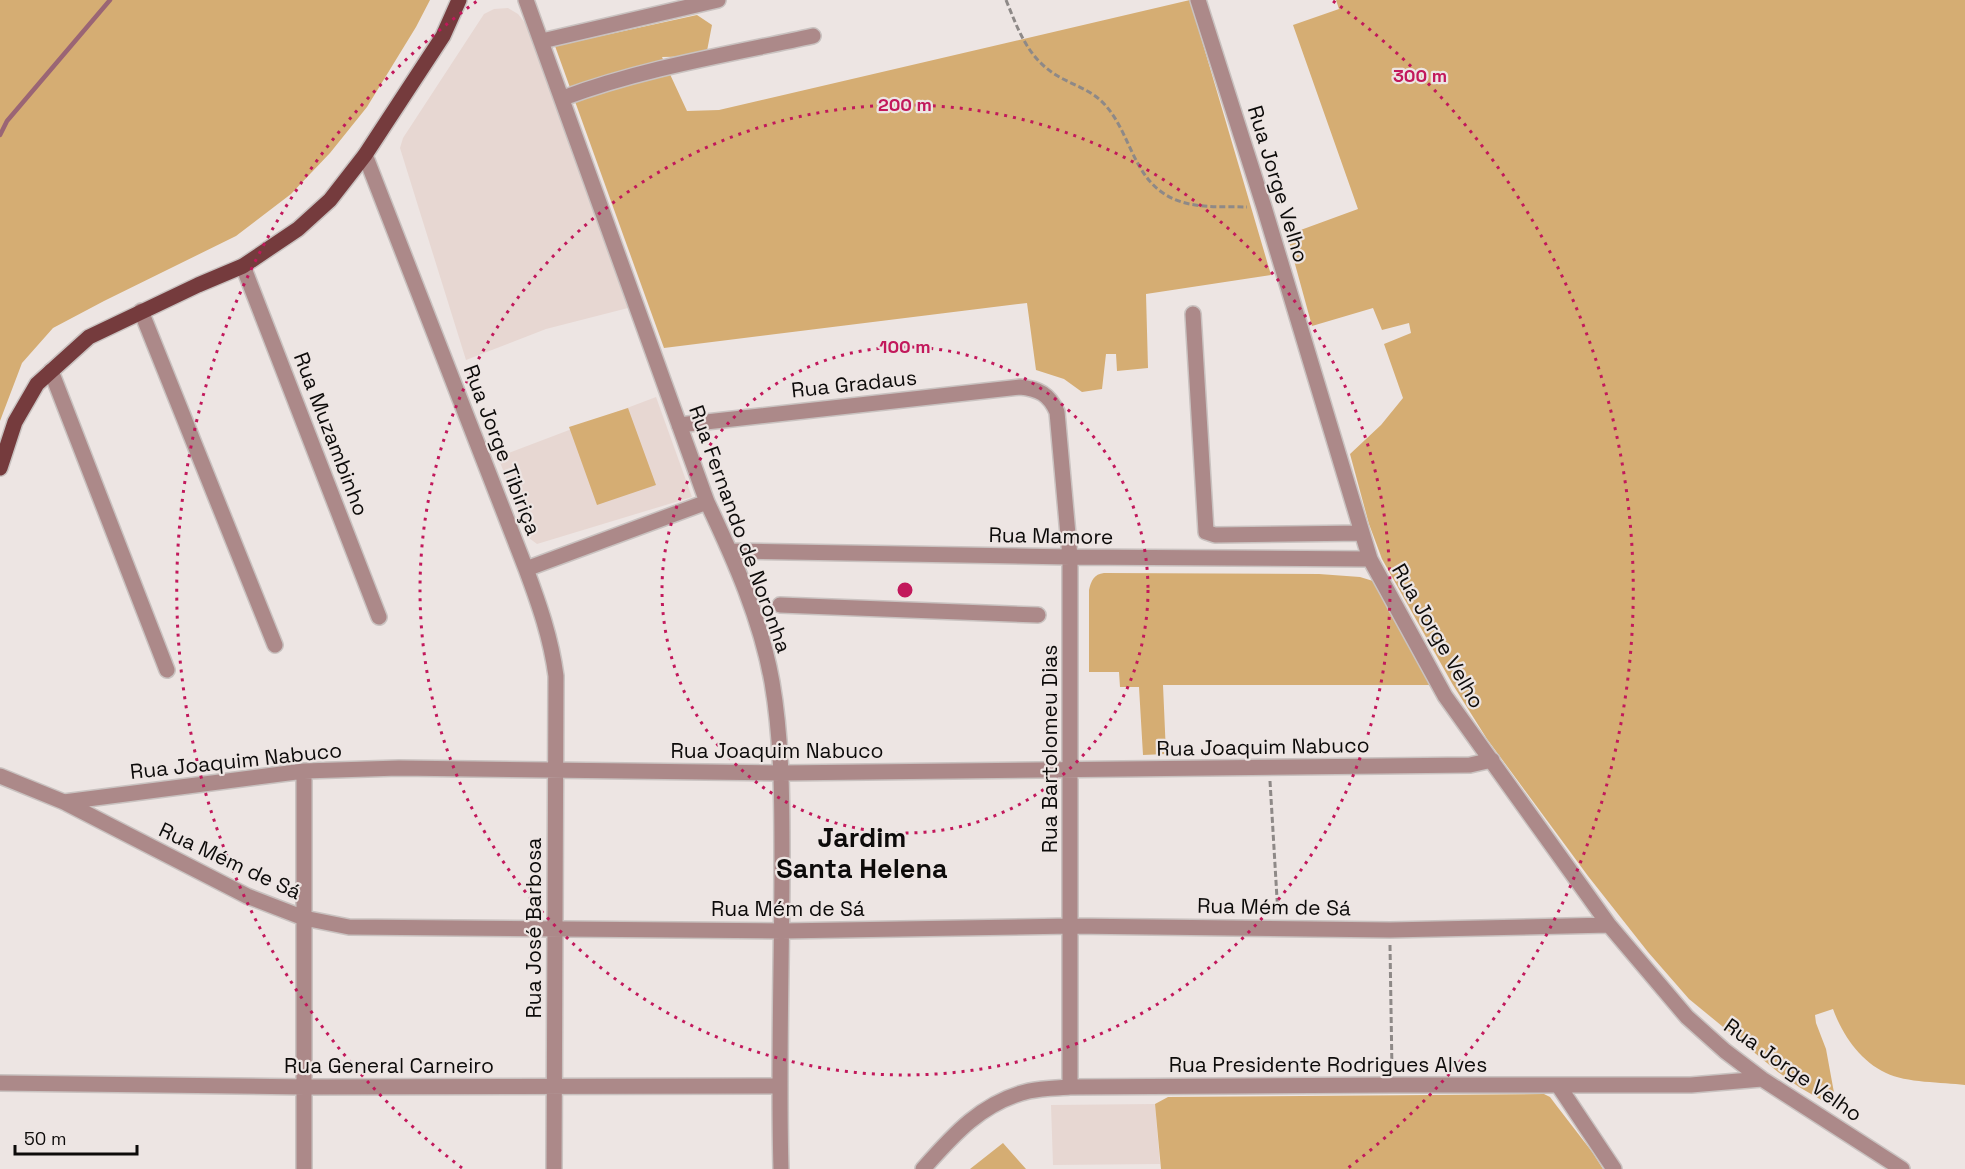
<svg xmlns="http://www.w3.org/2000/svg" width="1965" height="1169" font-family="'Space Grotesk',sans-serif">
<rect width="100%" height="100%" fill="#ede5e3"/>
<!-- built -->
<path fill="#e7d7d2" d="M508,8L518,14L526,24L628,308L546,329L466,360L400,148L403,138L484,14L494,9Z
M656,397L692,497L537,544L529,538L498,457Z
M1155,1104L1160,1164L1053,1165L1051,1105Z"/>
<!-- green -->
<path fill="#d5ad73" d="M0,0H430L416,27L367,107L330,153L291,194L236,236L104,301L53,328L22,363L0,421Z
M1190,0L1271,275L1146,294L1148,368L1117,371L1116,354H1106L1102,389L1082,392L1064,379L1036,370L1027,303L664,348L555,46L697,15L712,25L706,56L662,57L687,111L719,110Z
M1336,0H1965V1085C1942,1082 1906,1083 1886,1073C1860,1061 1842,1034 1833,1009L1815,1015L1816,1023L1826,1049L1837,1109L1799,1087L1778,1072L1689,999L1648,952L1588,876L1487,739L1453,685L1382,559L1369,524L1350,454L1381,425L1403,398L1384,344L1411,333L1409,323L1382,330L1373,308L1312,326L1287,235L1358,209L1293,25L1339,9Z
M628,408L656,485L597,505L569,427Z
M1104,573L1319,574L1360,577L1373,581L1379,587L1431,685H1163L1166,754L1143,755L1139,687H1120L1119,672H1089V590C1091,581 1094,574 1104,573Z
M1544,1094L1550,1097L1556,1105L1593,1153L1603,1169H1161L1155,1104L1168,1097Z
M1003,1143L1026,1169H970Z"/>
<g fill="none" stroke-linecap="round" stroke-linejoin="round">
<!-- stream -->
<path stroke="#9a6575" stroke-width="4.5" d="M0,135L7,121L110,0"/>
<defs>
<path id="minor" d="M526,0L707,502C734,559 761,620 772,682C782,740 782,800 782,859C782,963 778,1066 781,1169
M1198,0L1264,207L1370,559L1445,696L1609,925L1687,1017L1725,1051L1762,1079L1902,1169
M542,41L718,0
M563,98C643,68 730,54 813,36
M365,155L526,569C539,604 551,638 556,676L554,1169
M243,266L379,617
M141,311L275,645
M1193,314L1206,532L1215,535L1362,533
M51,371L167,670
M679,425L1020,387C1039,389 1049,394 1057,412L1070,557V1087
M730,551L1070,557L1370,559
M526,569L707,502
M780,605L1038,615
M304,771V1169
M0,776L64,802L247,896L304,918L349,927L782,931L1071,926L1390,930L1609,925
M64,802L304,771L399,768L781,773L1470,765L1492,760
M0,1083L305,1087L779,1086
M1558,1085L1614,1169
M923,1169C953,1135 982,1102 1029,1091C1042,1088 1057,1088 1070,1087L1392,1085H1691L1762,1079"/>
<path id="major" d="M0,468L15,422L37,384L89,337L198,285L243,266L298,229L330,200L365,155L443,36L459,0"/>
</defs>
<!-- minor casing -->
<use href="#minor" stroke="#c9c2c0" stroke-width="18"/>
<!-- major casing -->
<use href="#major" stroke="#c9c2c0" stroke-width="18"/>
<!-- path -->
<path stroke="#8e8987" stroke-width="3" stroke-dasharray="6 3" stroke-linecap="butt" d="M1006,0C1018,29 1027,57 1056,75C1072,85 1093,90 1106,106C1129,132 1133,173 1163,193C1187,210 1220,206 1247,207
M1270,781L1278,915
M1390,945L1392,1071"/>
<!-- minor -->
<use href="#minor" stroke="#ac8989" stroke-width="15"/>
<!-- major -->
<use href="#major" stroke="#753b3d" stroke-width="15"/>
</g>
<!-- distance rings -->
<g fill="none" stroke="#c2185b" stroke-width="3" stroke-dasharray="3 6">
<circle cx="905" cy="590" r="243"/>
<circle cx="905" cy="590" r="485"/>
<path d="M462 1168A728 728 0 0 1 477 1M1333 1A728 728 0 0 1 1348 1168"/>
</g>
<g text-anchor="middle" stroke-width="4.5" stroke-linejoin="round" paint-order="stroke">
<!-- street labels -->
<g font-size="21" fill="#0d0b0a" stroke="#ede5e3">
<text transform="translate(1278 184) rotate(73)" y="7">Rua Jorge Velho</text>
<text transform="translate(854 384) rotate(-6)" y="7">Rua Gradaus</text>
<text transform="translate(331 434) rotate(69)" y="7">Rua Muzambinho</text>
<text transform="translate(502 450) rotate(69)" y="7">Rua Jorge Tibiriça</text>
<text transform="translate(740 529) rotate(70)" y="7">Rua Fernando de Noronha</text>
<text transform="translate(1051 536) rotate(1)" y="7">Rua Mamore</text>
<text transform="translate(1438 636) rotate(60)" y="7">Rua Jorge Velho</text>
<text transform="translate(1263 747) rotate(-1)" y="7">Rua Joaquim Nabuco</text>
<text transform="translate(1050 749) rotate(-90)" y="7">Rua Bartolomeu Dias</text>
<text x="777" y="758">Rua Joaquim Nabuco</text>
<text transform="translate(236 761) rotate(-6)" y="7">Rua Joaquim Nabuco</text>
<text transform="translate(230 861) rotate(25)" y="7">Rua Mém de Sá</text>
<text transform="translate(1274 907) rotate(1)" y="7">Rua Mém de Sá</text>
<text x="788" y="916">Rua Mém de Sá</text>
<text transform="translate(534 928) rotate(-90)" y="7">Rua José Barbosa</text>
<text x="1328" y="1072">Rua Presidente Rodrigues Alves</text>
<text x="389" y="1073">Rua General Carneiro</text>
<text transform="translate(1793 1070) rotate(35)" y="7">Rua Jorge Velho</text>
</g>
<!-- district labels -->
<g font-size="27" font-weight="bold" fill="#0d0b0a" stroke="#ede5e3">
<text x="862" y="847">Jardim<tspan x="862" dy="31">Santa Helena</tspan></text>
</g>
</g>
<circle cx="905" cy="590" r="9" fill="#c2185b" stroke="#ede5e3" stroke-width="3"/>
<g font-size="18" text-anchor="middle" font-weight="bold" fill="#c2185b" stroke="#ede5e3" stroke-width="4.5" stroke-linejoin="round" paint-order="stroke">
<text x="1420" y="82">300 m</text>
<text x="905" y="111">200 m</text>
<text x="905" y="353">100 m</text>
</g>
<!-- scale -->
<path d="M15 1145v9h122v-9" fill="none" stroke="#0d0b0a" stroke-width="3"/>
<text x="24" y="1145" font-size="18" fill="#0d0b0a" stroke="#ede5e3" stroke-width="4.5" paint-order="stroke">50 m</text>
</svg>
